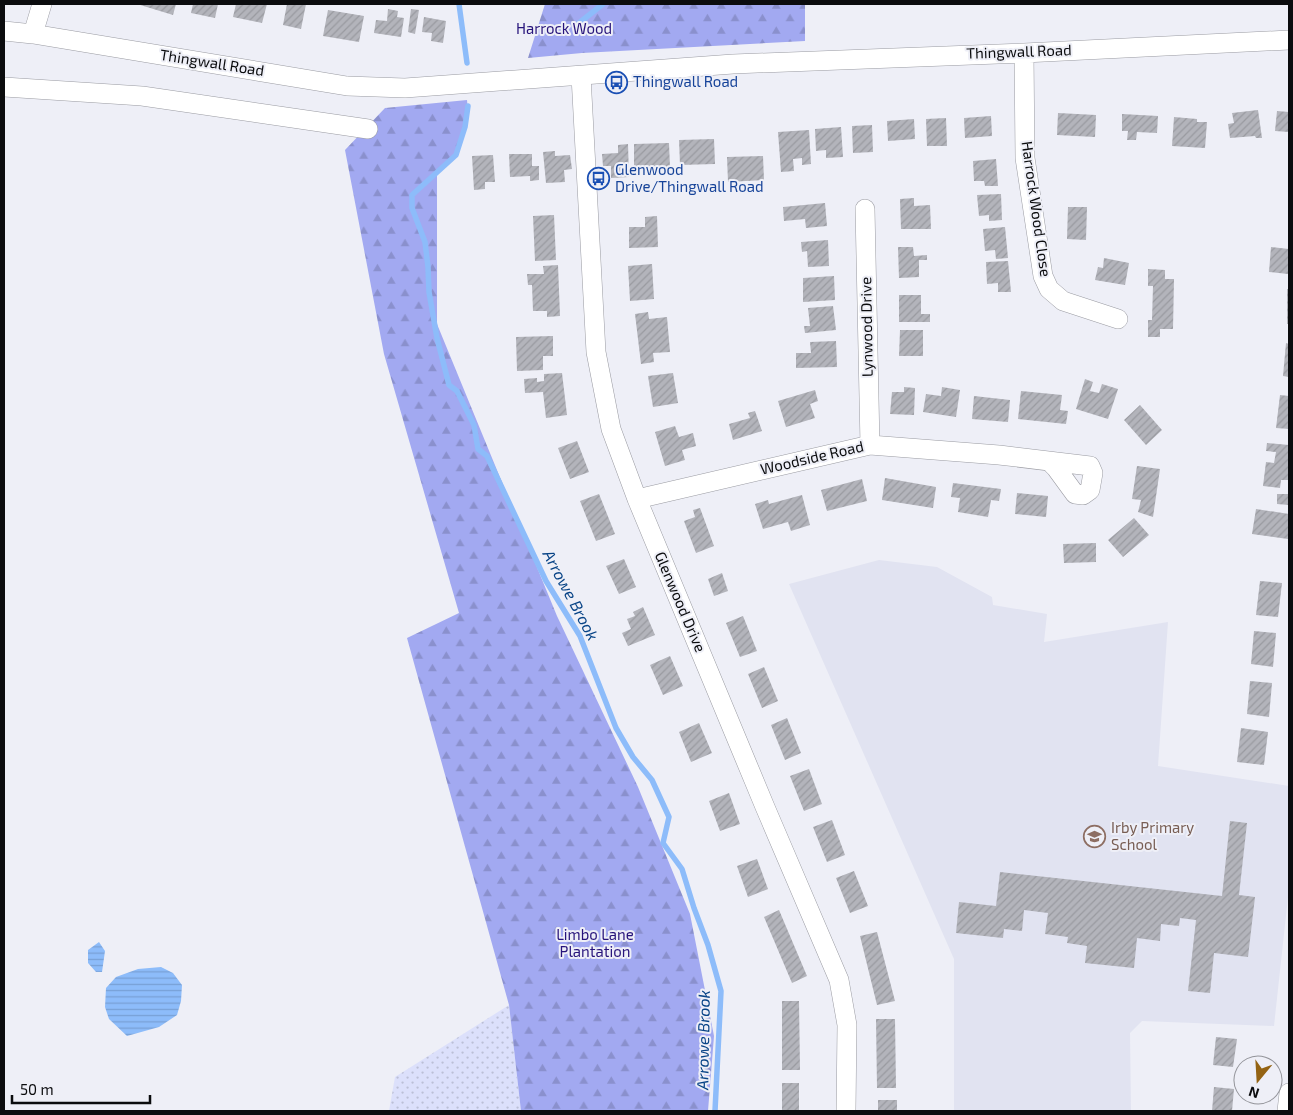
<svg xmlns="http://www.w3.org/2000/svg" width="1293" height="1115" font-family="'Exo 2',sans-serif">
<defs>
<pattern id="grass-dots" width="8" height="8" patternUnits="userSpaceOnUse" patternTransform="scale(1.25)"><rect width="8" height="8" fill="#dce0fb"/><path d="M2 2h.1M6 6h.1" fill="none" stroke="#bbbfd6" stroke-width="1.8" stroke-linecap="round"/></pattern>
<pattern id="forest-firs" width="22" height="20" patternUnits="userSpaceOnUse" patternTransform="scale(1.25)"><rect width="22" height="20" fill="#a2a9f1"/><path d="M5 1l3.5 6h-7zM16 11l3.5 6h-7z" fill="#8a90cd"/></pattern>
<pattern id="water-rules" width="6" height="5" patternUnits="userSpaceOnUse" patternTransform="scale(1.25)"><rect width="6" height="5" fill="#8dbcfa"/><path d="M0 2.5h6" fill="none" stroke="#78a0d5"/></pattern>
<pattern id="building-hatch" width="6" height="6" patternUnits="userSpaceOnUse" patternTransform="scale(1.25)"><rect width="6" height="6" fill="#b3b4bb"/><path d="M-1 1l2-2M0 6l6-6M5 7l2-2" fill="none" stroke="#999aa0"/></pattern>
</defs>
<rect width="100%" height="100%" fill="#eeeff7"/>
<!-- built -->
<path fill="#e1e3f1" d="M879,560L937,567L992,597L993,605L1047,614L1044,642L1168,622L1158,766L1289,786V888L1274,1026L1142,1021L1130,1033L1131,1111H954V959L789,584Z"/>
<!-- grass -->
<path fill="url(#grass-dots)" d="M509,1005L521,1111H389L395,1077Z"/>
<!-- forest -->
<path fill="url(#forest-firs)" d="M545,4H805V41L582,53L528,58Z
M467,100C469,113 462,143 456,154C452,161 443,168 437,174V324L557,616L638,787L690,914L714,1036L708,1111H521L509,1005L407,638L459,613L384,354L345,150L385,108Z"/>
<!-- water -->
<path fill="url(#water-rules)" d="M99,942L105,951L102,972H96L88,963V950Z
M161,967L173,973L182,985L181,1001L177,1015L159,1027L127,1036L109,1019L105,1007L106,988L116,977L138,969Z"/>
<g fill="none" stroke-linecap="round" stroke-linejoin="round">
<!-- stream -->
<path stroke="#8dbcfa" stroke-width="5.5" d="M459,4L467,63
M579,23L603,4
M468,106L465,127L456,155L412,195V208L425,242L428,267L429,292L437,338L449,385L457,391L474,425L478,449L487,456L546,581L580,636L616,728L633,757L652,780L669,817L663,843L682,869L694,908L708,945L721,991L715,1111"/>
</g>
<!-- building -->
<path fill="url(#building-hatch)" d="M137,4H176L173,15Z
M193,4H218L215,18L191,13Z
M236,4H267L262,23L233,17Z
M287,4H306L301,29L283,25Z
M388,9L398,11L397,17L404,18L401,37L374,33L376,20L387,21Z
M411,9L419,10L415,34L408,32Z
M328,10L364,16L359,42L323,36Z
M424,17L446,21L443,43L431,41L432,33L422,32Z
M1258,110L1262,138H1256L1255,136L1230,138L1228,124L1234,123L1232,113Z
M1277,111L1289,112V132L1275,131Z
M1058,113L1096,115L1095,137L1057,135Z
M1122,114L1158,116L1157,133L1137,132L1136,140H1127L1128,131H1122Z
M991,116L992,136L965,138L964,118Z
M1174,117L1197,119V122H1207L1205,148L1172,146Z
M946,118L947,146H927L926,119Z
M914,119L915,139L888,141L887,121Z
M872,125L873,152L853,153L852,126Z
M841,127L843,157L826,158V150L816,151L815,129Z
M809,130L811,164L802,165V158L793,159L794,171L781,172L778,132Z
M714,139L715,164L680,165L679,140Z
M669,143L670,167L634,169V144Z
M628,144L629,177L611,178V166H603L602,154L618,153V145Z
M555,151V156L570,155L572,169L564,170L565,182L546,183L543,152Z
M509,154H532V166H539V180L530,181V176L510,177Z
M493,155L495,182H485V189L474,190L472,156Z
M763,156L764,180L728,182L727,157Z
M996,159L998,186H985L984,181H974L973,161Z
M1001,194L1002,220L989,221V215L979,216L977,195Z
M914,198V206L930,205L931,229H901L900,199Z
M825,203L827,226L806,228L805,219L784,221L783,207Z
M1068,207H1087L1086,240L1067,239Z
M554,215L556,260L535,261L533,216Z
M657,216L658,247L629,248V227H645V217Z
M1005,227L1008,258L996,259L995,250L985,251L983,229Z
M828,240L829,266L808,267L807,251L802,252L801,242Z
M898,247H913L914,256L927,255V260H919V277L899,278Z
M1271,247L1289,249L1288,274L1269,272Z
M1104,258L1129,263L1125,285L1095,280L1098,267L1103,268Z
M1008,261L1011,292H998V283L987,284L986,262Z
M652,264L654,299L630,301L628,266Z
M558,265L560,316L547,317V311H533L532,285H528L527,274H544L543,266Z
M1148,269L1165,270V279H1174L1173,329H1160V337H1148V320H1152L1153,286H1148Z
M834,276L835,300L803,302V278Z
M1287,289H1289V324H1287Z
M899,295H921V314H930V322H899Z
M833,306L836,330L805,333L804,326H810L808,308Z
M648,312L649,319L667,317L670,352L653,353L654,362L641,364L635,314Z
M900,330H923V356H899Z
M553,336V356H543V370L517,371L516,337Z
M836,341L837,367L796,368V353H811L810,342Z
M1286,343L1289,344V377L1283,376Z
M562,373L567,415L546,418L543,392L525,393L524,379L537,378V382L544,381V374Z
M673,373L678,403L653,407L648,376Z
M1085,379L1093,382L1090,391L1099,393L1102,384L1118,389L1108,419L1076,409Z
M904,387L915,388L914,415L890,414L892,392H904Z
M942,387L960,390L956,417L923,412L926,394L941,396Z
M815,390L818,401L810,404L815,418L786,427L778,401Z
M1021,391L1062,395L1060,410L1068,411L1066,424L1018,419Z
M1280,395L1289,396V429L1276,428Z
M974,396L1010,400L1008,422L972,419Z
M1140,405L1162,430L1146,445L1124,420Z
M755,411L762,431L733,440L729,424L750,418L748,413Z
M675,426L679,437L693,433L696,446L682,450L685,460L665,466L655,432Z
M577,441L589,472L570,479L558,448Z
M1267,443L1289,445V480H1281L1280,488L1263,486L1266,462L1274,463L1276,452L1266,451Z
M1137,466L1160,469L1153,517L1138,512L1141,500L1132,499Z
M885,478L936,487L933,508L882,500Z
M862,479L867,501L827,511L821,490Z
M953,483L1001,489L999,501L991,500L988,517L958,512L960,498L951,497Z
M1017,493L1048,496L1046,517L1015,514Z
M599,494L615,534L596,541L580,501Z
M1277,494H1289V505L1277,504Z
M802,495L810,525L791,531L788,522L763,529L755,504L768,500L769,504Z
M700,508L714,546L696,553L684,521L695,517L693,510Z
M1256,509L1289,514L1288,539L1252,534Z
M1134,518L1149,535L1123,557L1108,540Z
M1096,543V562L1064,563L1063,544Z
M624,559L636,587L619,594L606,566Z
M722,573L728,591L714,596L708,579Z
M1260,581L1282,583L1278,617L1256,615Z
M643,607L655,635L628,646L622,633L631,629L627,619L635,616L633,612Z
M743,616L757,651L740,657L726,623Z
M1254,631L1276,633L1273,667L1251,664Z
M670,656L683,686L663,695L650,665Z
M764,667L778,701L762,708L748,674Z
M1250,681L1272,683L1269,717L1247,714Z
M787,718L801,753L785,760L771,725Z
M699,723L712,753L691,762L679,732Z
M1241,728L1268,732L1264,765L1237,762Z
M809,769L822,804L804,811L790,776Z
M729,793L740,824L720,831L709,801Z
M832,820L845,855L827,862L813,827Z
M1230,821L1247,823L1239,895L1255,897L1248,957L1214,953L1210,993L1188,991L1196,920L1180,918L1179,926L1161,924L1160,941L1137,938L1134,968L1085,963L1087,946L1067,943L1068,937L1045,934L1048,913L1024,910L1022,931L1004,929L1003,938L956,933L959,902L996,906L1000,872L1222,896Z
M757,859L768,889L748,897L737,866Z
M854,871L868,906L850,913L836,878Z
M779,910L807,976L792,983L764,917Z
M877,932L895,1001L877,1005L860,936Z
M782,1001H799L800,1070H782Z
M876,1019H895L896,1088H877Z
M1216,1037L1237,1039L1233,1067L1213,1065Z
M782,1083H799V1111H782Z
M1214,1087L1234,1089L1232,1111H1212Z
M878,1100H897V1111H878Z"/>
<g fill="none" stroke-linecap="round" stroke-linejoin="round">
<defs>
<path id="minor" d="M4,31L33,34L347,86L405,88L733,64L1024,53L1289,40
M33,34L42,4
M1024,53L1025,158L1043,276L1049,289L1063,301L1118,319
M581,76L596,352L611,429L637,499L765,807L839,980L847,1025L846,1111
M4,87L142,96L368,129
M865,209L870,445
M637,499L870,445L999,455L1090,466L1093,473L1090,490L1083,495L1075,494L1056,468L1049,461
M1287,1111L1289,1093"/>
</defs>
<!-- minor casing -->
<use href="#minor" stroke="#9a9ba2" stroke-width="20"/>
<!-- minor -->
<use href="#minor" stroke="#fff" stroke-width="19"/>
</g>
<!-- icons -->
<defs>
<symbol id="bus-ring" viewBox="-11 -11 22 22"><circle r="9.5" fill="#eeeff7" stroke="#1a4fb4" stroke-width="1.5"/><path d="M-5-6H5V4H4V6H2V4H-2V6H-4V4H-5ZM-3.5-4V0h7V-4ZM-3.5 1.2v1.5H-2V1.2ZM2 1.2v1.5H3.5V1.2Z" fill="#1a4fb4"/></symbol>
<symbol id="school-ring" viewBox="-11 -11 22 22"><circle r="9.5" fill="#eeeff7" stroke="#8d6e63" stroke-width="1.5"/><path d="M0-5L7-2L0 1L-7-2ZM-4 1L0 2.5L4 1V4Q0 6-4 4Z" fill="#8d6e63"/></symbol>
</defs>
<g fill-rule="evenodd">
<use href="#bus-ring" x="604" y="70" width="25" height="25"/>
<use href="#bus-ring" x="586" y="166" width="25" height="25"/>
<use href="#school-ring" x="1082" y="824" width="25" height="25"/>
</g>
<g text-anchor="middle" stroke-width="4" stroke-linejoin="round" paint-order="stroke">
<!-- park labels -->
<g font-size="15" fill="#27147b" stroke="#eeeff7">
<text x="564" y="34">Harrock Wood</text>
<text x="595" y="940">Limbo Lane<tspan x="595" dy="17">Plantation</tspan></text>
</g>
<!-- street labels -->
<g font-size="15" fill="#0b0c0e" stroke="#eeeff7">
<text transform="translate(1019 52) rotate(-2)" y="5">Thingwall Road</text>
<text transform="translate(212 63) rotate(9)" y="5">Thingwall Road</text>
<text transform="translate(1036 209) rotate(82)" y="5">Harrock Wood Close</text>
<text transform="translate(867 327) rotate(-91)" y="5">Lynwood Drive</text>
<text transform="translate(812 458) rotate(-13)" y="5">Woodside Road</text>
<text transform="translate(680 602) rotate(67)" y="5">Glenwood Drive</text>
</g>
<!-- transit labels -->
<g font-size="15" fill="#164399" stroke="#eeeff7" text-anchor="start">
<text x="633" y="87">Thingwall Road</text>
<text x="615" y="175">Glenwood<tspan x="615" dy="17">Drive/Thingwall Road</tspan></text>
</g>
<!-- education labels -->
<g font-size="15" fill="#785e54" stroke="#eeeff7" text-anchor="start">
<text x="1111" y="833">Irby Primary<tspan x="1111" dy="17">School</tspan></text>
</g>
<!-- water labels -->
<g font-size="16" font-style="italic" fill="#074386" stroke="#eeeff7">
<text transform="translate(571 595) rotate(62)" y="6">Arrowe Brook</text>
<text transform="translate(703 1040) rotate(-89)" y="6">Arrowe Brook</text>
</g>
</g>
<!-- border -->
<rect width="1293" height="1115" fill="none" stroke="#0b0c0e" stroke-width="10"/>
<!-- north arrow -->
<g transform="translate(1258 1080) rotate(198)"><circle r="24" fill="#eeeff7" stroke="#93949a"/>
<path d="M0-4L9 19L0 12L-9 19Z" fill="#946313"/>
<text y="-8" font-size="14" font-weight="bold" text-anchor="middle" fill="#0b0c0e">N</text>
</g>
<!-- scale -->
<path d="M12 1095v8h138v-8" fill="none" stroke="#0b0c0e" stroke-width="2.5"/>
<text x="20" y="1095" font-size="15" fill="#0b0c0e" stroke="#eeeff7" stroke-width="4" paint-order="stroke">50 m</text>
</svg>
